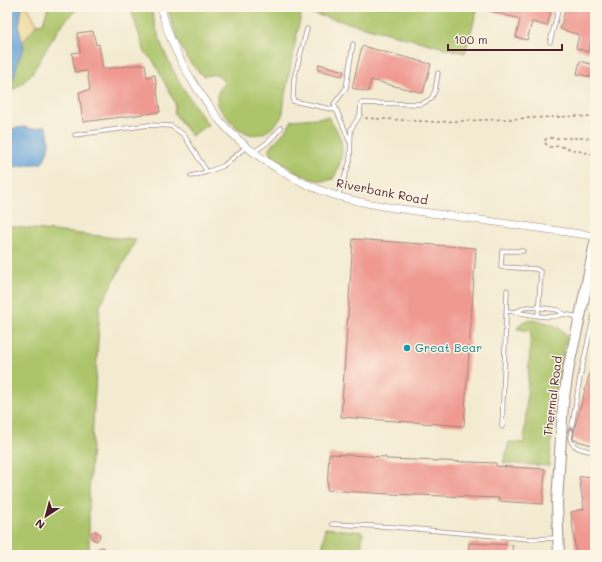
<svg xmlns="http://www.w3.org/2000/svg" width="602" height="562" font-family="Mali,sans-serif">
<rect width="100%" height="100%" fill="#fcf5e5"/>
<filter id="ink" filterUnits="userSpaceOnUse"><feTurbulence type="fractalNoise" baseFrequency=".025" numOctaves="2"/><feDisplacementMap in="SourceGraphic" scale="8" xChannelSelector="R" yChannelSelector="G"/><feConvolveMatrix kernelMatrix="1 2 1 2 8 2 1 2 1" color-interpolation-filters="sRGB"/></filter>
<filter id="wash" filterUnits="userSpaceOnUse"><feTurbulence type="fractalNoise" baseFrequency=".012" numOctaves="4" result="noise"/><feDisplacementMap in="SourceGraphic" scale="16" xChannelSelector="R" yChannelSelector="G"/><feGaussianBlur stdDeviation="0.9" result="paint"/><feColorMatrix in="noise" values="0 0 0 0 0 0 0 0 0 0 0 0 0 0 0 0 0 1.4 0 .05"/><feComposite in="paint" operator="in"/></filter>
<g filter="url(#wash)">
<rect width="100%" height="100%" fill="#f3ebd1"/>
<!-- green -->
<path fill="#acc56b" stroke="#7b724b" d="M48,7H79C69,17 60,26 53,38C40,58 31,84 7,92V12L17,49L37,24L43,23Z
M130,7H151C153,16 155,25 158,34C168,67 188,97 208,125L191,136L174,113L175,103L154,62L145,53Z
M167,7H478L465,53L302,11C295,39 291,67 285,95C284,102 284,114 280,119C263,142 243,138 227,117C222,112 217,106 217,99C217,92 221,87 224,82L217,74L204,76C182,61 175,31 167,7Z
M328,117C345,138 346,155 333,179L325,181L311,179L299,173L277,160L270,154L269,148L287,129L292,120Z
M7,226L136,240L100,306L89,493V555H7Z
M530,320C544,321 558,324 567,336L558,376L549,466L503,463L508,447L509,442L524,443L531,331L517,329C520,323 523,321 530,320Z
M325,528L363,532L361,555H322Z"/>
<!-- sand -->
<path fill="#eeda9e" stroke="#9c7c64" d="M7,7H29V10L37,24L23,42L24,48Z"/>
<!-- water -->
<path fill="#68a4d9" stroke="#596282" d="M7,7H22L19,29L24,48L18,61L15,75L7,87Z
M45,126C52,138 49,152 42,163L7,168V129L25,127L33,129Z"/>
<g id="blocks">
<!-- building -->
<path fill="#ef9991" d="M482,7H552L547,26L532,22L527,40L516,37L520,19L482,9Z
M566,7H595V39L592,38L588,52L576,48L579,35L560,29Z
M93,31L96,45L99,44L103,69L145,64L147,77L155,75L160,112L83,122L79,92L90,90L87,71L75,72L72,53L80,52L77,33Z
M362,46L431,64L423,93L371,80L368,92L352,88Z
M580,61L594,65L591,77L577,74Z
M319,64L344,71L342,76L318,70Z
M353,239L476,248L464,426L341,417Z
M593,362H595V436L592,445L574,440L573,438L576,422Z
M329,454L386,457V459L496,463V466L545,469L543,504L498,501L499,498L389,494L327,490Z
M595,476V555H576L571,512L584,509L579,477Z
M96,531L99,533L100,536L97,541L92,539L91,535L92,532Z
M469,543L513,545L511,555H468Z
M103,547L107,550L109,555H93L98,548Z"/>
</g>
</g>
<g filter="url(#ink)">
<use href="#blocks" fill-opacity="0" stroke="#9e857e" stroke-width="1"/>
<g fill="none" stroke-linecap="round" stroke-linejoin="round">
<defs>
<path id="lane" d="M307,29L294,79L293,101L336,110
M550,42L559,7
M75,135L149,125L171,126L184,135L207,172
M349,141C345,128 339,117 334,104L346,88L353,44
M254,152L268,142L281,128
M191,176L207,172L223,166L247,146
M338,196L350,161L351,129L360,115L361,103L421,104L431,99L435,91L438,73
M523,251H502L501,267L536,269L541,272L538,315
M506,311C525,312 545,321 564,314
M517,311L527,307L544,308L558,310L564,314L579,317
M502,427L507,290
M595,452C585,450 572,449 570,438L580,377L595,311
M332,524L394,527L529,539L557,538"/>
<path id="street" d="M161,7C168,39 184,70 203,97C209,105 214,114 221,122C250,155 295,183 337,196C372,206 409,210 445,215C495,222 545,229 595,236"/>
<path id="secondary" d="M559,555L557,503L563,404L569,365L580,317L595,243"/>
</defs>
<!-- lane casing -->
<use href="#lane" stroke="#9e857e" stroke-width="5"/>
<!-- street casing -->
<use href="#street" stroke="#9e857e" stroke-width="8"/>
<!-- secondary casing -->
<use href="#secondary" stroke="#9e857e" stroke-width="12"/>
<!-- path -->
<path stroke="#9e857e" stroke-width="1.5" stroke-dasharray="3 3" stroke-linecap="butt" d="M365,118L437,122L578,116L595,118
M595,138H550L546,139L544,142L549,147L559,146L595,155"/>
<!-- lane -->
<use href="#lane" stroke="#fff" stroke-width="3.5"/>
<!-- street -->
<use href="#street" stroke="#fff" stroke-width="7"/>
<!-- secondary -->
<use href="#secondary" stroke="#fff" stroke-width="10"/>
</g>
<!-- one-way arrows -->
<defs><path id="oneway-chevron" d="M-2-3.5L2.5 0L-2 3.5" fill="none" stroke-width="1.6" stroke-linecap="round" stroke-linejoin="round"/></defs>
<use stroke="#ae9aa0" href="#oneway-chevron" transform="translate(571 430) rotate(-81)"/>
</g>
<!-- markers -->
<circle fill="#0f9aa8" stroke="#fcf5e5" stroke-width="1.5" cx="407" cy="348" r="4"/>
<g text-anchor="middle" stroke-width="3" stroke-linejoin="round" paint-order="stroke">
<!-- street labels -->
<g font-size="12" fill="#4a1f2b" stroke="#fcf5e5">
<text transform="translate(382 192) rotate(11)" y="4">Riverbank Road</text>
<text transform="translate(553 396) rotate(-83)" y="4">Thermal Road</text>
</g>
<!-- culture labels -->
<g font-size="12" fill="#0d838f" stroke="#fcf5e5" text-anchor="start">
<text x="415" y="352">Great Bear</text>
</g>
</g>
<!-- margin -->
<rect width="602" height="562" fill="none" stroke="#fcf5e5" stroke-width="24"/>
<!-- north arrow -->
<g transform="translate(46 516) rotate(216)" stroke="#fcf5e5" stroke-width="3" paint-order="stroke">
<path d="M0-3L7 15L0 10L-7 15Z" fill="#4a1f2b"/>
<text y="-6" font-size="11" font-weight="bold" text-anchor="middle" fill="#4a1f2b">N</text>
</g>
<!-- scale -->
<path d="M448 44v6h114v-6" fill="none" stroke="#4a1f2b" stroke-width="2"/>
<text x="454" y="44" font-size="12" fill="#4a1f2b" stroke="#fcf5e5" stroke-width="3" paint-order="stroke">100 m</text>
</svg>
